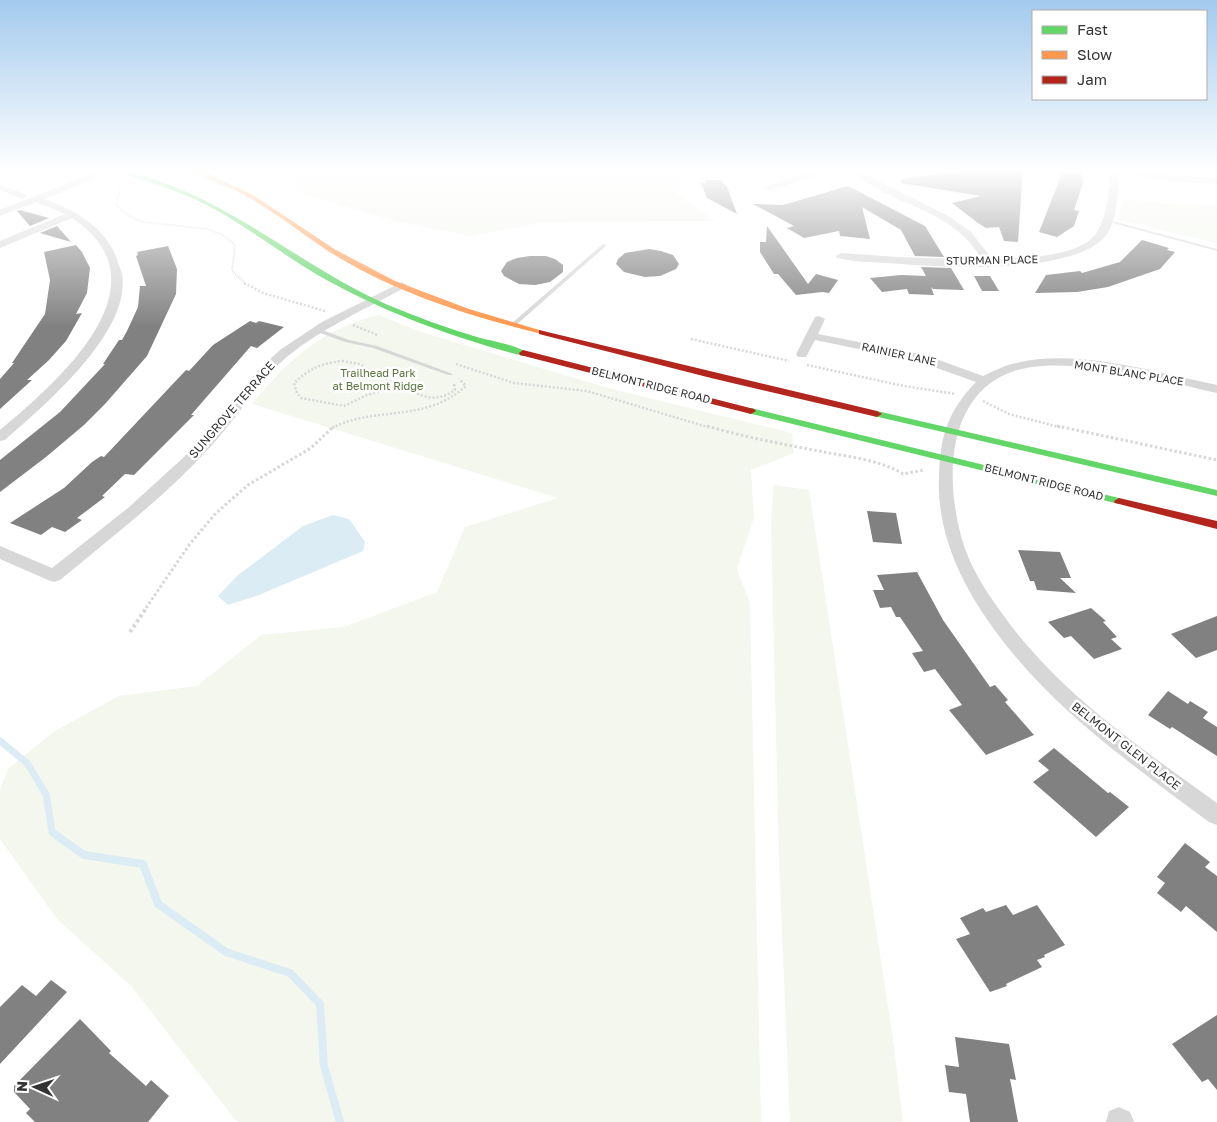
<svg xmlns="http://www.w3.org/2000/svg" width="1217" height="1122" font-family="'Golos Text',sans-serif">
<rect width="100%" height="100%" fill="#fff"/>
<!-- green -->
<path fill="#f3f7ee" d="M257,169H702L676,193L715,221L546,222L471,236L398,222L300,193L282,176Z
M1124,198L1163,204L1217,205V243L1118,220Z
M379,315L418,331L604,387L792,433L794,453L751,470L754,517L737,569L750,603L761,1122H237L131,986L58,920L0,839V790L8,769L53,732L119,696L197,686L261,635L344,627L437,592L465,527L558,498L252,404C288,360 323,328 379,315Z
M774,485L809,490L893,1039L903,1122H790L779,863L771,521Z"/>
<!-- water -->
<path fill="#dbecf4" d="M333,515L349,519L365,542L363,551L259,595L228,605L218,596L237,576L303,526Z"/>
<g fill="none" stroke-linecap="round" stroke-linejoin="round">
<!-- stream-far1 -->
<path stroke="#dbecf4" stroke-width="7" d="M0,741L27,763L46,794L52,832L58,836"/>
<!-- stream -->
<path stroke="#dbecf4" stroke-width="8" d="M56,835L84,855L143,864L158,904L226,952L290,973L320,1004L324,1066L340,1122"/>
</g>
<!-- building -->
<path fill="#818181" d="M978,169H1023L1018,242L1004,241L999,227L986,228L978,223L952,203L981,196L901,183V179Z
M1063,171L1081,173L1083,183L1074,210L1079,211L1074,226L1057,237L1039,232Z
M705,180H721L727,187L737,214L707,198L701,183H706Z
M848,186L925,226L944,257L915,256L901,230L862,207L870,239L840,236L839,231L804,238L787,228L794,226L753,204L783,205Z
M20,210L49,218L30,226L17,211Z
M57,226L71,242L40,233Z
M767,226L808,284L816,274L838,280L829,293L822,292L796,295L778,274H774L760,252V242H766Z
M1142,240L1169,248L1167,250L1175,252L1160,269L1108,287L1077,292L1035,293L1046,275L1080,271L1082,273L1120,262Z
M76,245L82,252L90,268L87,293L76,314L82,313L66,341L49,360L27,380H32L0,409V379L14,363H12L45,314L50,280L44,252Z
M168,246L177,269L176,294L147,356L105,404L84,425L46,457L0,492V460L60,412L105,364H103L119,340H122L127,331L138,307L140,286H146L136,256L138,255L137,252Z
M649,249L661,251L673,255L679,264L676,269L660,276L645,277L624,272L616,264L618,259L625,253Z
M530,256H546L555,259L563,265V272L550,282L535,285L519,284L504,276L501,271L507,262L517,258Z
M921,267L951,268L964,290L933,289L931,287L934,295L909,294L907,289L882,292L870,278L901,275L926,276Z
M974,276H990L999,291H982Z
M250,321L256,323L259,321L284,327L257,348L251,346L191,415H194L134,475L125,474L102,496L105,497L77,518L82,520L65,532L52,527L41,535L10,523L64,488L92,462L101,456L104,457L186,370L189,371L213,345Z
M867,511L896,513L902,544L873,542Z
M1018,550L1060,552L1071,578H1060L1076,593L1037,590L1034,581H1030Z
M917,572L943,620L990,687L995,685L1008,700L1005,702L1034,735L986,755L949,710L962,705L935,669L924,672L912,653L923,651L900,617H896L891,607L880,608L873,590H884L877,575Z
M1091,608L1106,621L1103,622L1117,637L1111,639L1122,649L1094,659L1071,636L1064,638L1048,622Z
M1217,616V650L1196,658L1171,634Z
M1168,691L1188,704L1190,701L1208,712L1203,718L1217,727V756L1172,727L1170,729L1148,715Z
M1054,748L1108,793L1110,792L1129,807L1096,837L1033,782L1049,770L1038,761Z
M1185,843L1210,862L1205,867L1217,876V932L1186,906L1181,912L1157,893L1165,883L1157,877Z
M1006,905L1013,915L1037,905L1065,945L1044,955L1045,957L1037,960L1042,967L1006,984L1007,986L990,992L956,939L970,934L960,918L983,908L986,912Z
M51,980L67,992L0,1064V1007L22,985L36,996Z
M1217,1015V1090L1208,1079L1202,1082L1172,1044Z
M80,1019L111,1051L109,1053L146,1086L151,1080L169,1096L148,1122H35L26,1113L30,1109L14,1092V1086Z
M955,1037L1009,1044L1016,1080L1010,1079L1018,1122H970L966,1094L949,1092L945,1065L959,1067Z"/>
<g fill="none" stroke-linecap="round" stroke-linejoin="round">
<!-- path-far3 -->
<path stroke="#d7d7d7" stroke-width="2" stroke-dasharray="1 1" stroke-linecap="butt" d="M64,169L73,171
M118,186L120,190L116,205L129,216L143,222L208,229L223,235L235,245L232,271L246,284"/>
<!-- path-far2 -->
<path stroke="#d7d7d7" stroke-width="2.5" stroke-dasharray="2 2" stroke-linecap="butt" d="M244,283L263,293L325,311
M353,325L377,335
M691,339L789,361
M342,361L360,364L378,376L399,385L367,395L344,406L301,398L297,393L294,383C311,368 319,364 342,361Z
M456,364L514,383L587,391L711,428
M807,365L904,386L956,394
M399,385C421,395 433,405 455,390L454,384
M983,401L1009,414L1063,428
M332,428C377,405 423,424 466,386L459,379"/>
<!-- path-far1 -->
<path stroke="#d7d7d7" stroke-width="3" stroke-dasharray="2.5 2.5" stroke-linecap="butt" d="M707,426C744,437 781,444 819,451C847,457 879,459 903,474L924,470
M1057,426L1217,460
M146,608L189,545L216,513L248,485L311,448L334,426"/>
<!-- path -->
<path stroke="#d7d7d7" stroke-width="4" stroke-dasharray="3 3" stroke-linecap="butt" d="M130,632L147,607"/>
<!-- lane -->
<path fill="#d7d7d7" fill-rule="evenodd" d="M1105,219L1217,249V251L1105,221Z
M603,244L607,245L515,326H511V324Z
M317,328L349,340L377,346L453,374L452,375H448L373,348L345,342L315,331V329Z"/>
<!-- street -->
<path fill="#d7d7d7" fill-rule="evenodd" d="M103,169H116L44,199C75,210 105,226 117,259C118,264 121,269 122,274C132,332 44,406 5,440L0,441V430C56,383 172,284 72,218L0,248V241L65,214L36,202L0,216V210Z
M823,169H841L769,190L765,187L796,175Z
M850,169H860L882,183L950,217L971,232L992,259C1020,258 1081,258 1097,232C1108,215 1108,191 1111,172L1104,169C1142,169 1179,176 1217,178V184L1169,181L1120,173C1117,193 1118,224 1103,239C1063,276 939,267 887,263C871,262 853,262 837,258L836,256L841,253L898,257L982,260C976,250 969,240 960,233C928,205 880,199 850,169Z
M0,184L25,194L27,196L22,199L0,190Z
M402,282L407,285L406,287C366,309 324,327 288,356C258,381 239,416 212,445C167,495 112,537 60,580L54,582L48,580L0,559V546L52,568L128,508L184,457L212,428L258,370L280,350L322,322Z
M819,316L825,319L818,334L925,355L983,376C991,372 1000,368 1008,365C1072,346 1154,372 1217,385V393C1163,381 1067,354 1014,371C943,395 945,487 964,546C975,578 996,606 1016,632C1072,702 1145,751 1217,803V825L1209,822C1123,758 1040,701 980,609C955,570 937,525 939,478C940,437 947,412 976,382L917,361L815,340L806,357H798L796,354L815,317Z
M1119,1107L1130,1112L1134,1122H1106L1109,1111Z"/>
<!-- fast -->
<path fill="#63d668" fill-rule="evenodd" d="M111,169C128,169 143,176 159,181C242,210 308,270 388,305C417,317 447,328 477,337C490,341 518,345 527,353L523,356C451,337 380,311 316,274C279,252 245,225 207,205C187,195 165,187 143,180C133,177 121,174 111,169Z
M751,408L1119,498L1124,501L1119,504L748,413V409Z
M877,411L1217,490V496L874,416V412Z"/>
<!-- slow -->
<path fill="#ff974d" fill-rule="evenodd" d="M189,169H198L253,195L336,250L395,281L469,309L546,332L542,334C473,317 405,296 343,260C310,241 281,215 248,197C229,186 207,181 189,169Z"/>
<!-- jam -->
<path fill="#b3261e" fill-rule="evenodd" d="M539,330L877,411L882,414L877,417L711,378L539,334Z
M523,350L754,409L756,411L751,414L520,355L519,353Z
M1119,498L1217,521V529L1115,503L1114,501Z"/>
</g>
<!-- sky -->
<linearGradient id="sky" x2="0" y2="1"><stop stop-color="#a3caed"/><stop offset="0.52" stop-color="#fff"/><stop offset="1" stop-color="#fff" stop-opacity="0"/></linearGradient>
<rect width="1217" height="327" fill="url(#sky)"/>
<g text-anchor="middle" stroke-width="5" stroke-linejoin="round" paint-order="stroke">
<!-- far-street labels -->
<g font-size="11" fill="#333" stroke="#fff">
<text transform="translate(992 260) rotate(-1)" y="4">STURMAN PLACE</text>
<text transform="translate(899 354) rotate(12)" y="4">RAINIER LANE</text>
<text transform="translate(1129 373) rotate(9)" y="4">MONT BLANC PLACE</text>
<text transform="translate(651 385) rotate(14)" y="4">BELMONT RIDGE ROAD</text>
<text transform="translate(1044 482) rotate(14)" y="4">BELMONT RIDGE ROAD</text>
</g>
<!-- far-park labels -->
<g font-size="11" fill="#58733b" stroke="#fff">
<text x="378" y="377">Trailhead Park<tspan x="378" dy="13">at Belmont Ridge</tspan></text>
</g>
<!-- street labels -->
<g font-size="12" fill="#333" stroke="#fff">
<text transform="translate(232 410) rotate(-49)" y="4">SUNGROVE TERRACE</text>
<text transform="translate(1126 746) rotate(38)" y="4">BELMONT GLEN PLACE</text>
</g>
</g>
<!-- legend -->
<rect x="1032" y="10" width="175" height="90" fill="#ffffff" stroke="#adadad"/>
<rect x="1042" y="26" width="25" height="8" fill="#63d668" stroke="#adadad"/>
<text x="1077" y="35" font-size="15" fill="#333333">Fast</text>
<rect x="1042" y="51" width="25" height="8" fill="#ff974d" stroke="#adadad"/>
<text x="1077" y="60" font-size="15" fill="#333333">Slow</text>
<rect x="1042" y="76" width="25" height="8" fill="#b3261e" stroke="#adadad"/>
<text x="1077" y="85" font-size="15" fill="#333333">Jam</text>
<!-- north arrow -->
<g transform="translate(35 1087) rotate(273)" stroke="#ffffff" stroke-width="4" paint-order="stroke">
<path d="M0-4L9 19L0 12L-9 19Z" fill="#333333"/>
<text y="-8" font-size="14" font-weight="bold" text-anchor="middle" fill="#333333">N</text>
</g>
</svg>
